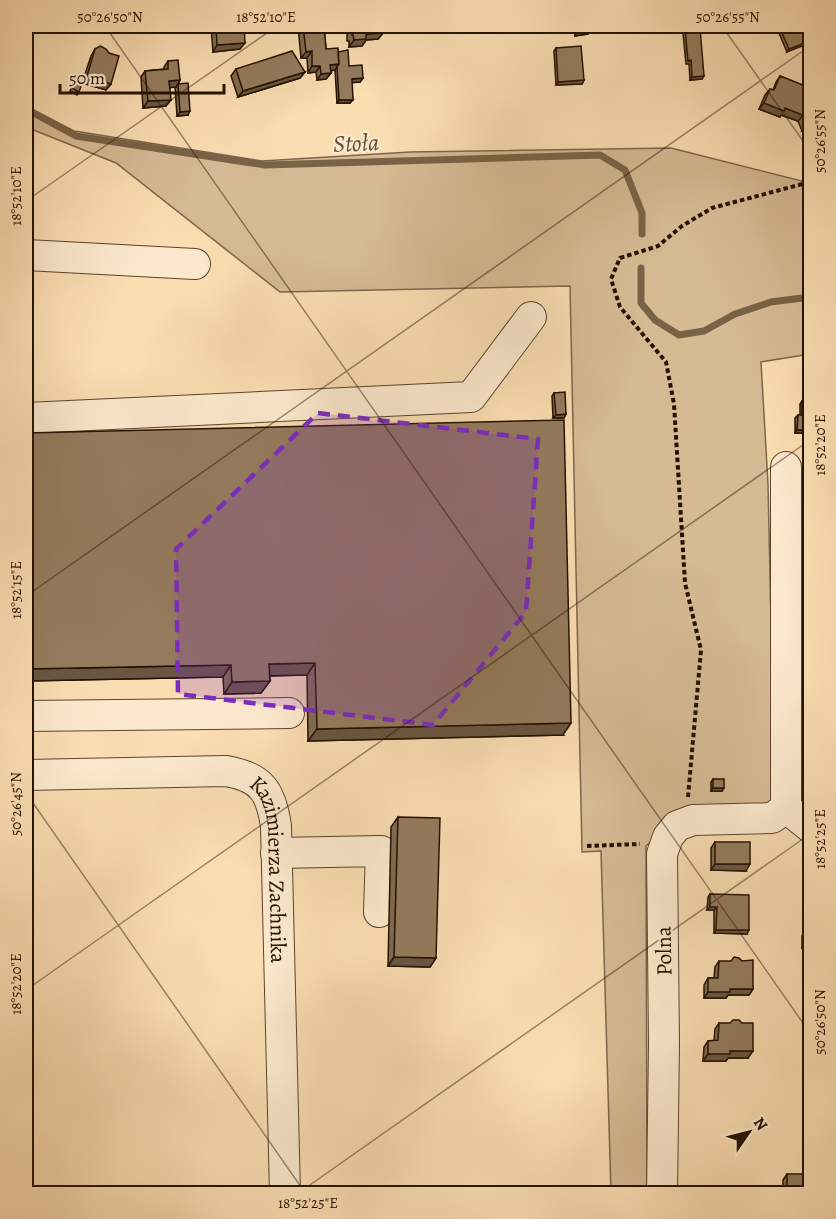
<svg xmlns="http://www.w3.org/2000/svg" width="836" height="1219" font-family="Alegreya,serif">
<rect width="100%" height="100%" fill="#fbddb2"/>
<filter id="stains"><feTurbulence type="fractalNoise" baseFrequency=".00333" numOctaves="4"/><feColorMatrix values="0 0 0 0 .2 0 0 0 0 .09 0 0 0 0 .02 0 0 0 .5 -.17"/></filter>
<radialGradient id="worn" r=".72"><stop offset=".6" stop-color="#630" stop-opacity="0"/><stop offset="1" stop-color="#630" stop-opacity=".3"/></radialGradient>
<!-- green -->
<path fill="#d6ba94" stroke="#7d664a" stroke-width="1.5" d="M26,106L74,131L262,161L410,152L671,148L810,183V354L761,362L768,484L775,809L682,814L646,846L647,1193H611L601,851L582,852L570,286L280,292L116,163L26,127Z"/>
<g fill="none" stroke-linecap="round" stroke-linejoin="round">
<!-- stream -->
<path stroke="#796246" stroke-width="7" d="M26,109L76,136L265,165L600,155L625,170L642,213V234
M641,268V303L655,320L679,335L704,331L735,314L771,302L810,297"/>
<defs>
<g id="minor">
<path d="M26,255L195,264"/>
<path d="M26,418L471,397L531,317"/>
<path d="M26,716L289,713"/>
<path id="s1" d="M26,775L226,771C262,777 271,792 276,826L285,1194"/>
<path d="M786,808V467"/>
<path d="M786,808L810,827"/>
<path d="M276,853L381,851L379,912"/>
<path d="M662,1194L664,1043L662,854L668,837L677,826L693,820L772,818L786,808"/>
</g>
</defs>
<!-- minor casing -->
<use href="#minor" stroke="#5a442c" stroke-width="32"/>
<!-- path -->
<path stroke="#241100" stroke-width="4" stroke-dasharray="4.5 3" stroke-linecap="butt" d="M688,797L701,650L685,583L674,404L666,362L620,307L611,279L620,258L658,246L682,226L712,208L810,182
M587,846L640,844"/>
<!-- minor -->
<use href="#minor" stroke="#fce9cd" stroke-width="30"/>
</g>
<!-- wall -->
<path fill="#7f6a50" stroke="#241100" stroke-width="1.5" d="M51,26H68L57,33Z
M211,26H244L240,49L213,52Z
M298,26H324L326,49L338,52L349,66L363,78L360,82H352L350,103H337L335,70L331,71V73L326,79L317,80L316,72L308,73L307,58H301Z
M347,26H382L383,33L378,39L366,40L362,46L349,47V41H347Z
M574,26H607L606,27L593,28L588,34L575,36Z
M776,26H810L787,52Z
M685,29L702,79L690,80L689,64H686L683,33Z
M556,48L584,80L582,84L556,85L554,51Z
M95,49L111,84L106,90L82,83L91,56Z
M168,61L180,80L176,87H170L166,106L143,108L141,77L145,71L164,69V67Z
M236,69L305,72L300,78L238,97L231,76Z
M780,76L810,88V128L802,131L798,121L781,115L780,117L759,109L765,95L770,89L773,90L776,82Z
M74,82L79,92L77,95L70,91Z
M178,84L188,115L177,116L175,87Z
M554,393L566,414L564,418H553L552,396Z
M810,398V426L808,433H795V418L798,415H800V404L802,401H808Z
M26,433L563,735L308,741L307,675L270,676V681L261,693L224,694L223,677L26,681Z
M808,460H810V505H806V464Z
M809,656H810V694H804L805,662Z
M808,756H810V789H803L804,762Z
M713,779L722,791H711V782Z
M398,817L436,958L430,967L388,966L391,827Z
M715,842L746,871L711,870V848Z
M710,894L747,934L714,933V910H707L708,897Z
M804,933L810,948H802V936Z
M719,961L753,989L749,995H728L726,998H704V985L708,978H714L715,967Z
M810,992V1009H808V996Z
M719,1023L748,1058H728L726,1061H703L704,1047L708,1041H714L715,1029Z
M787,1174L810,1194L783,1193V1180Z"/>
<!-- shaded-wall -->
<path fill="#685641" stroke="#241100" stroke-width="1.5" d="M63,26H68L57,33L61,27Z
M464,26H483L462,28Z
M589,26H607L606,27L588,28Z
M593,28L588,34L575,36L579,29Z
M383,33L378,39L366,40L362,46L349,47L354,40L366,34Z
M810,41V43L787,52L789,49Z
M245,43L240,49L213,52L217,45Z
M312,51L307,58H301L306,52Z
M339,64L335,70L325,71L330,65Z
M312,66H320L316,72L308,73Z
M305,72L300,78L238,97L243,91Z
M331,73L326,79L317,80L321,74Z
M87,76L111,84L106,90L82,83Z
M704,76L702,79L690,80L692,77Z
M363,78L360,82L349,83L352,79Z
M180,80L176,87L165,88L169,81Z
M584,80L582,84L556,85L558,82Z
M171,100L166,106L143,108L148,101Z
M339,100H353L350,103H337Z
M764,103L785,108L803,115L798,121L781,115L780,117L759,109Z
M190,111L188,115L177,116L180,112Z
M810,123V128L802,131L806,125Z
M566,414L564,418H553L556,415Z
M797,430H810L808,433H795Z
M810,499V505H806Z
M315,663L307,675L261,676L269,664Z
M231,665L223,677L26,681V669Z
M270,681L261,693L224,694L232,682Z
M809,688H810V694H804Z
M571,723L563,735L308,741L317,729Z
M808,783H810V789H803Z
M713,788H724L722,791H711Z
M715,864H750L746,871L711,870Z
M710,907H717L714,910H707Z
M716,930H749L747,934L714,933Z
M804,945H810V948H802Z
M394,957L436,958L430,967L388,966Z
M730,989H753L749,995H728L726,998H704L708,992Z
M730,1051H753L748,1058H728L726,1061H703L708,1054Z
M787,1187H797L792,1193H783Z"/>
<!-- building -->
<path fill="#947b5d" stroke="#241100" stroke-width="1.5" d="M216,26H244L245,43L217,45Z
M303,26H324L326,49L338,48L339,64L330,65L331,73L321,74L320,66H312V51L306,52Z
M351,26H382L383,33L366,34V39L354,40L353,35H352Z
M579,26H592L593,28L579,29Z
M779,26H810V41L789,49Z
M700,28L704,76L692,77L691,60L688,61L685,29Z
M100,46L106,49L109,53L119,56L111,84L87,76L95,49Z
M581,46L584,80L558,82L556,48Z
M348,50L349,66L362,65L363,78L352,79L353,100H339L337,67L339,64L338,52Z
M292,51L305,72L243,91L236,69Z
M178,60L180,80L169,81L171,100L148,101L145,71L168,69V61Z
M780,76L810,88V123L806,125L803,115L785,108L784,111L764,103L770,89L774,90Z
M74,82L81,86L79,92L72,88Z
M188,83L190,111L180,112L178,84Z
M565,392L566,414L556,415L554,393Z
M802,401H808V423H810V430H797L798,415H802Z
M564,420L571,723L317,729L315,663L269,664L270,681L232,682L231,665L26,669V433Z
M808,460H810V468L808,471Z
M809,656H810V688H809Z
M808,756H810V783H808Z
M713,779H724V788H713Z
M398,817L440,818L436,958L394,957Z
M715,842H750V864H715Z
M710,894L749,895V930H716L717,907H710Z
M804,933H810V945H804Z
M734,957L739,958L742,961L753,960V989H730V992H708V978H718L719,961H731Z
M733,1020H739L742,1023H753V1051H730V1054H708V1041L718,1040L719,1023H730Z
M787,1174H810V1194H797V1187H787Z"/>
<!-- marked area -->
<path fill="#7b2cbf" fill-opacity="0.2" stroke="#7b2cbf" stroke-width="4.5" stroke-dasharray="12 8" stroke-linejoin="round" d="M318,413L538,439L526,612L433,725L178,694L176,549Z"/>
<!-- ticks -->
<path fill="none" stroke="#241100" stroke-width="1.5" stroke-opacity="0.45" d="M105,26L810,1033M722,26L810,151M26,201L277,26M26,596L810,46M26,793L306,1194M26,990L810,440M297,1194L810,834"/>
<g text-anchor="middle" stroke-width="4.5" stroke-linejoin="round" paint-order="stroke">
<!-- street labels -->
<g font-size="22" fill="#241100" stroke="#fce9cd">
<text dy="8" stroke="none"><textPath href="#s1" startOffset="324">Kazimierza Zachnika</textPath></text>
<text transform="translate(663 951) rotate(-91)" y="8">Polna</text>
</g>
<!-- water labels -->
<g font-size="24" font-style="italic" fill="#644e35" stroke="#fce9cd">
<text transform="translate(356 143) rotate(-2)" y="8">Stoła</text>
</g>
</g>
<!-- margin -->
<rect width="836" height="1219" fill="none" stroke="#fbddb2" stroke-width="66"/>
<!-- north arrow -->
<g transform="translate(749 1132) rotate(55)" stroke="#fce9cd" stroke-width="4.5" paint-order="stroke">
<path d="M0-4.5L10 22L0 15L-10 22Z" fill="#241100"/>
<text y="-9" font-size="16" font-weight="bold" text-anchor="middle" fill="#241100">N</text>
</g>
<!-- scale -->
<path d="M60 84v9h164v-9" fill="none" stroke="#241100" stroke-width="3"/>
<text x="69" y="84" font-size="18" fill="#241100" stroke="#fce9cd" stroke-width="4.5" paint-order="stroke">50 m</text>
<rect x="33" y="33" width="770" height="1153" fill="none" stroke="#241100" stroke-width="2"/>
<g font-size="15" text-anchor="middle" fill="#241100">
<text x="110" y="22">50°26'50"N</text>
<text x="266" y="22">18°52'10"E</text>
<text x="728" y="22">50°26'55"N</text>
<text transform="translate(820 141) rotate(-90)" y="5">50°26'55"N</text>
<text transform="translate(16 196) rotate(-90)" y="5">18°52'10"E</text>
<text transform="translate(820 445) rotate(-90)" y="5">18°52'20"E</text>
<text transform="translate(16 590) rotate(-90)" y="5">18°52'15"E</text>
<text transform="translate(16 804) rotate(-90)" y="5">50°26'45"N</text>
<text transform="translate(820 839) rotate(-90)" y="5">18°52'25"E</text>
<text transform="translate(16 984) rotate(-90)" y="5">18°52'20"E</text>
<text transform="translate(820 1022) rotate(-90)" y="5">50°26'50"N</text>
<text x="308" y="1208">18°52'25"E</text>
</g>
<rect width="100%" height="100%" filter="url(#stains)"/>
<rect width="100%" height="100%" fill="url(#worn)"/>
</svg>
